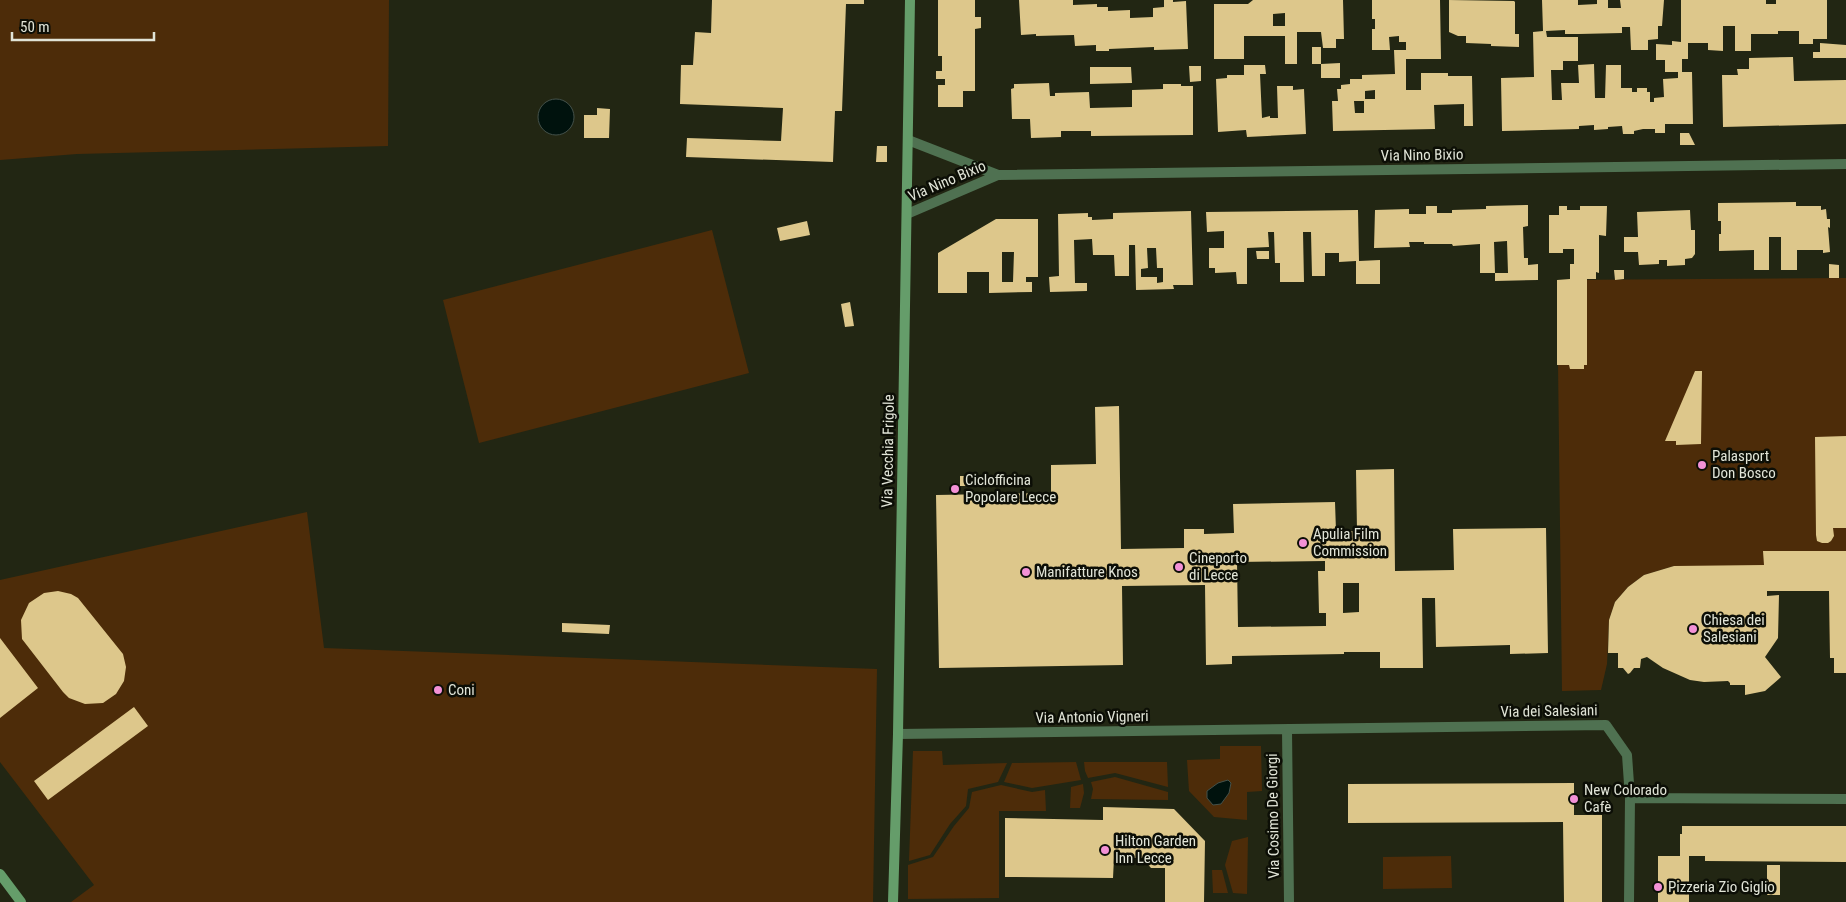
<svg xmlns="http://www.w3.org/2000/svg" width="1846" height="902" font-family="'Roboto Condensed',sans-serif">
<rect width="100%" height="100%" fill="#222613"/>
<!-- green -->
<path fill="#4d2c09" d="M0,0H389L388,146L77,154L0,160Z
M712,230L749,373L479,443L443,300Z
M1846,278V658H1830L1829,591H1764L1674,566L1644,575L1628,587L1615,602L1609,620L1607,664L1601,690L1562,691L1557,280Z
M307,512L324,648L877,669L873,902H71L94,885L0,762V580Z
M1220,746H1261L1262,791L1247,792V820L1214,817L1189,791L1187,760L1220,759Z
M913,751H942L943,765L1007,763L998,782L968,789L966,806L950,824L930,855L909,861Z
M1076,762L1081,780L1032,788L1004,782L1012,763Z
M1084,762H1167L1168,787L1115,773L1088,778L1085,771Z
M1115,777L1168,792V800L1091,799L1093,789L1091,782Z
M1083,784L1084,793L1080,808H1070L1071,787Z
M1001,785L1032,792L1045,790L1046,811H999V898L908,899V865L933,857L954,826L969,808L972,792Z
M1248,837L1247,894L1233,893L1225,865L1232,841Z
M1451,856L1452,888L1383,889V857Z
M1212,870H1222L1228,893H1213Z"/>
<!-- water -->
<path fill="#00120d" stroke="#44514a" d="M538 117a18 18 0 1 1 36 0a18 18 0 1 1-36 0Z
M1228,780L1231,783L1229,793L1221,804L1213,805L1207,798V791L1218,783Z"/>
<!-- building -->
<path fill="#ddc78b" fill-rule="evenodd" d="M712,0H864V4H846L842,111H835L833,162L686,157L687,138L781,141L783,108L680,104L681,65H693L695,32L711,33Z
M938,0H975V17H981V28L975,29V91H963V107H938V85H945V79H936V71H942V56H938Z
M1019,0H1073V5L1097,4V7H1108V11L1130,10V18L1153,17V8L1164,7V0H1173V2L1186,1L1188,49L1154,50V47L1109,49V51H1096V45L1075,46L1074,35L1036,36V34L1021,35Z
M1253,0H1343L1344,39H1336V48H1323L1321,32H1297V64H1285V36H1244V59H1214V4H1248ZM1285,13V26H1273V14Z
M1372,0H1440L1441,59H1406V90H1421V73H1448V76H1472L1473,126H1464V104L1434,105L1435,129L1333,131L1332,101H1338L1337,89H1341V85L1350,84V79H1362V75L1395,74L1394,50H1406V42H1399V36L1389,37L1390,50H1372V29H1375V19H1372ZM1375,90V99H1365V91ZM1354,101H1364V113H1355Z
M1449,0L1514,1L1515,2V34H1519V47L1491,46V44L1466,43V36H1458L1449,32Z
M1542,0H1578V5L1597,4V0H1608V8H1621L1620,0H1664L1662,26H1658V39L1648,40V50H1631L1630,27H1622V33L1579,34H1565V30L1546,31L1547,37H1578V61H1563V70H1551L1552,100H1562L1561,83H1579L1578,65L1594,64L1595,98H1605L1606,65H1621V88H1632V92H1637V88H1647V92H1650V102H1654V98L1664,97L1663,79L1678,78V72H1665V60H1656V44L1672,45V41L1681,42V0H1766V4H1776V0H1827V39H1813V44H1799V31H1778V34H1751V51H1735V26H1723V51L1708,50V43H1688V59H1682V72H1692L1693,124H1665V133H1655V129H1643L1634,131V134H1623L1622,126L1608,127V129L1594,130V125L1579,126V129L1502,131L1501,78L1534,77L1533,32L1543,31Z
M1820,43L1846,45V58H1813V52H1820Z
M1312,47H1321V64H1312Z
M1793,57L1794,81L1846,80V124L1723,127L1722,75H1738L1737,69H1749V58Z
M1340,63V78H1321V64Z
M1244,65H1265L1266,74H1260L1262,118L1270,116V118H1278L1277,86H1293V90L1304,89L1306,134L1247,137L1246,130L1218,132L1216,79L1227,78V75H1244Z
M1189,66H1201V81L1190,82Z
M1090,67H1131L1132,83L1090,84Z
M1049,83L1050,96H1055V93L1089,92L1090,108L1132,107V90L1163,89V84H1181V86H1193V135L1091,136V131H1061V137L1031,138L1030,119H1012L1011,89L1014,88V84Z
M597,108L610,109L609,138H584V115H597Z
M1680,133H1689L1695,145H1680Z
M877,146H887V162H876Z
M1796,202V206H1821V210L1826,209L1827,219H1830V228L1828,227L1830,252L1823,253V250H1797V270H1781V237H1769V270H1754V250L1719,251V234H1721V221H1718V203Z
M1528,205V226L1523,227L1524,258H1528V265L1538,264V280L1495,281V273H1508L1507,241L1494,242L1495,273H1480V244L1453,246L1452,244H1424V242H1409L1410,247L1374,248L1375,210L1409,209V214H1426V206H1437V213H1452V210L1486,209V206Z
M1559,206H1567V210H1580V206H1607L1606,236L1599,235V273L1596,272V279H1587V365H1584V369H1570L1569,365H1557V280L1570,279V264H1574V249H1563V253H1549V215H1559Z
M1358,210L1359,261L1380,260V284H1356V261L1339,262V253H1325V276H1312L1311,232H1303L1304,282H1280V263H1275L1274,232H1268L1269,247L1247,248V284H1237L1236,272L1215,273V268H1209V248H1224V231L1207,232L1206,212Z
M1690,210L1691,230H1695V254L1692,258L1685,259V265L1667,266V260H1659V264L1639,265L1638,252H1624V237H1638L1637,212Z
M1191,211L1193,285H1173L1174,289L1136,290L1135,245H1129V276H1115L1114,255H1093L1092,239L1074,240L1075,283H1087V291L1050,292L1049,277L1059,276L1058,214L1088,213V217H1092V220L1113,219V213ZM1147,248H1156L1157,268H1163V282L1157,283V277H1141V269L1148,268Z
M996,219H1038V277H1026V282H1032V292L989,293V272H967V293H938V253ZM1002,252H1014L1013,282H1002Z
M807,221L810,235L780,241L777,228Z
M1256,251H1269V259H1257Z
M1829,264L1839,265V278H1829Z
M1614,270H1624V279L1615,280Z
M850,302L854,326L845,327L841,304Z
M1695,371H1702L1701,444L1676,445V441H1665Z
M1119,406L1121,549L1184,548V529H1204V534L1234,533L1233,504L1335,502L1336,531H1357L1356,470L1394,469L1395,571L1454,570L1453,529L1546,528L1548,653L1510,654V645L1436,647L1435,598H1422L1423,668H1380V652H1344V654L1232,656V664L1206,665L1205,585L1122,586L1123,665L939,668L936,495L1051,493V465L1096,464L1095,407ZM1325,561V571H1318L1319,613H1326V626L1238,627L1237,562ZM1343,583H1359V612L1343,613Z
M1846,436V528H1833L1834,536L1831,541L1828,543H1822L1817,541L1816,535L1815,437Z
M999,475V486H977V476Z
M960,476H971V486H960Z
M1763,551H1846V673H1834V658H1830L1829,591H1767V596L1779,595L1778,638L1765,657L1781,677L1765,691L1745,695V685H1730V683L1728,681L1704,682L1690,680L1663,668L1647,657L1641,659L1640,668H1634L1630,673L1628,674L1623,668H1618V653H1608L1609,620L1615,602L1628,587L1644,575L1674,566L1764,565Z
M58,591L71,594L78,598L123,654L126,667L124,681L116,694L103,703L85,704L69,698L63,692L22,639L21,620L29,603L44,593Z
M562,623L610,625L609,634L562,632Z
M0,638L38,688L0,718Z
M134,707L148,726L48,800L34,781Z
M1574,783V815H1602V902H1564L1563,822L1348,823V784Z
M1103,807L1174,809L1205,841L1204,902H1165V868H1151L1145,861V858H1114L1113,878L1005,877V818L1103,820Z
M1682,826H1846V862L1705,861V856H1689V902H1658V856H1680V834H1682Z
M1767,865H1780V895H1767Z"/>
<g fill="none" stroke-linecap="round" stroke-linejoin="round">
<!-- street -->
<path stroke="#4f7151" stroke-width="10" d="M908,140L998,175
M907,214L998,175L1846,164
M1287,730L1289,902
M898,734L1606,725L1627,755L1630,798L1629,902
M1630,798L1846,799"/>
<!-- secondary -->
<path stroke="#659d6a" stroke-width="10" d="M0,874L21,902
M893,902L898,734L910,0"/>
</g>
<!-- markers -->
<g fill="#f391d6" stroke="#0c0e06" stroke-width="2">
<circle cx="1702" cy="465" r="5"/>
<circle cx="955" cy="489" r="5"/>
<circle cx="1303" cy="543" r="5"/>
<circle cx="1179" cy="567" r="5"/>
<circle cx="1026" cy="572" r="5"/>
<circle cx="1693" cy="629" r="5"/>
<circle cx="438" cy="690" r="5"/>
<circle cx="1574" cy="799" r="5"/>
<circle cx="1105" cy="850" r="5"/>
<circle cx="1658" cy="887" r="5"/>
</g>
<g text-anchor="middle" stroke-width="5" stroke-linejoin="round" paint-order="stroke">
<!-- street labels -->
<g font-size="15" fill="#e1e4d7" stroke="#0c0e06">
<text transform="translate(1422 155) rotate(-1)" y="5">Via Nino Bixio</text>
<text transform="translate(947 181) rotate(-23)" y="5">Via Nino Bixio</text>
<text transform="translate(888 451) rotate(-89)" y="5">Via Vecchia Frigole</text>
<text transform="translate(1549 711) rotate(-1)" y="5">Via dei Salesiani</text>
<text transform="translate(1092 717) rotate(-1)" y="5">Via Antonio Vigneri</text>
<text transform="translate(1273 816) rotate(-91)" y="5">Via Cosimo De Giorgi</text>
</g>
<!-- poi labels -->
<g font-size="15" fill="#e1e4d7" stroke="#0c0e06" text-anchor="start">
<text x="1712" y="461">Palasport<tspan x="1712" dy="17">Don Bosco</tspan></text>
<text x="965" y="485">Ciclofficina<tspan x="965" dy="17">Popolare Lecce</tspan></text>
<text x="1313" y="539">Apulia Film<tspan x="1313" dy="17">Commission</tspan></text>
<text x="1189" y="563">Cineporto<tspan x="1189" dy="17">di Lecce</tspan></text>
<text x="1036" y="577">Manifatture Knos</text>
<text x="1703" y="625">Chiesa dei<tspan x="1703" dy="17">Salesiani</tspan></text>
<text x="448" y="695">Coni</text>
<text x="1584" y="795">New Colorado<tspan x="1584" dy="17">Cafè</tspan></text>
<text x="1115" y="846">Hilton Garden<tspan x="1115" dy="17">Inn Lecce</tspan></text>
<text x="1668" y="892">Pizzeria Zio Giglio</text>
</g>
</g>
<!-- scale -->
<path d="M12 32v8h142v-8" fill="none" stroke="#e1e4d7" stroke-width="2.5"/>
<text x="20" y="32" font-size="15" fill="#e1e4d7" stroke="#0c0e06" stroke-width="4" paint-order="stroke">50 m</text>
</svg>
